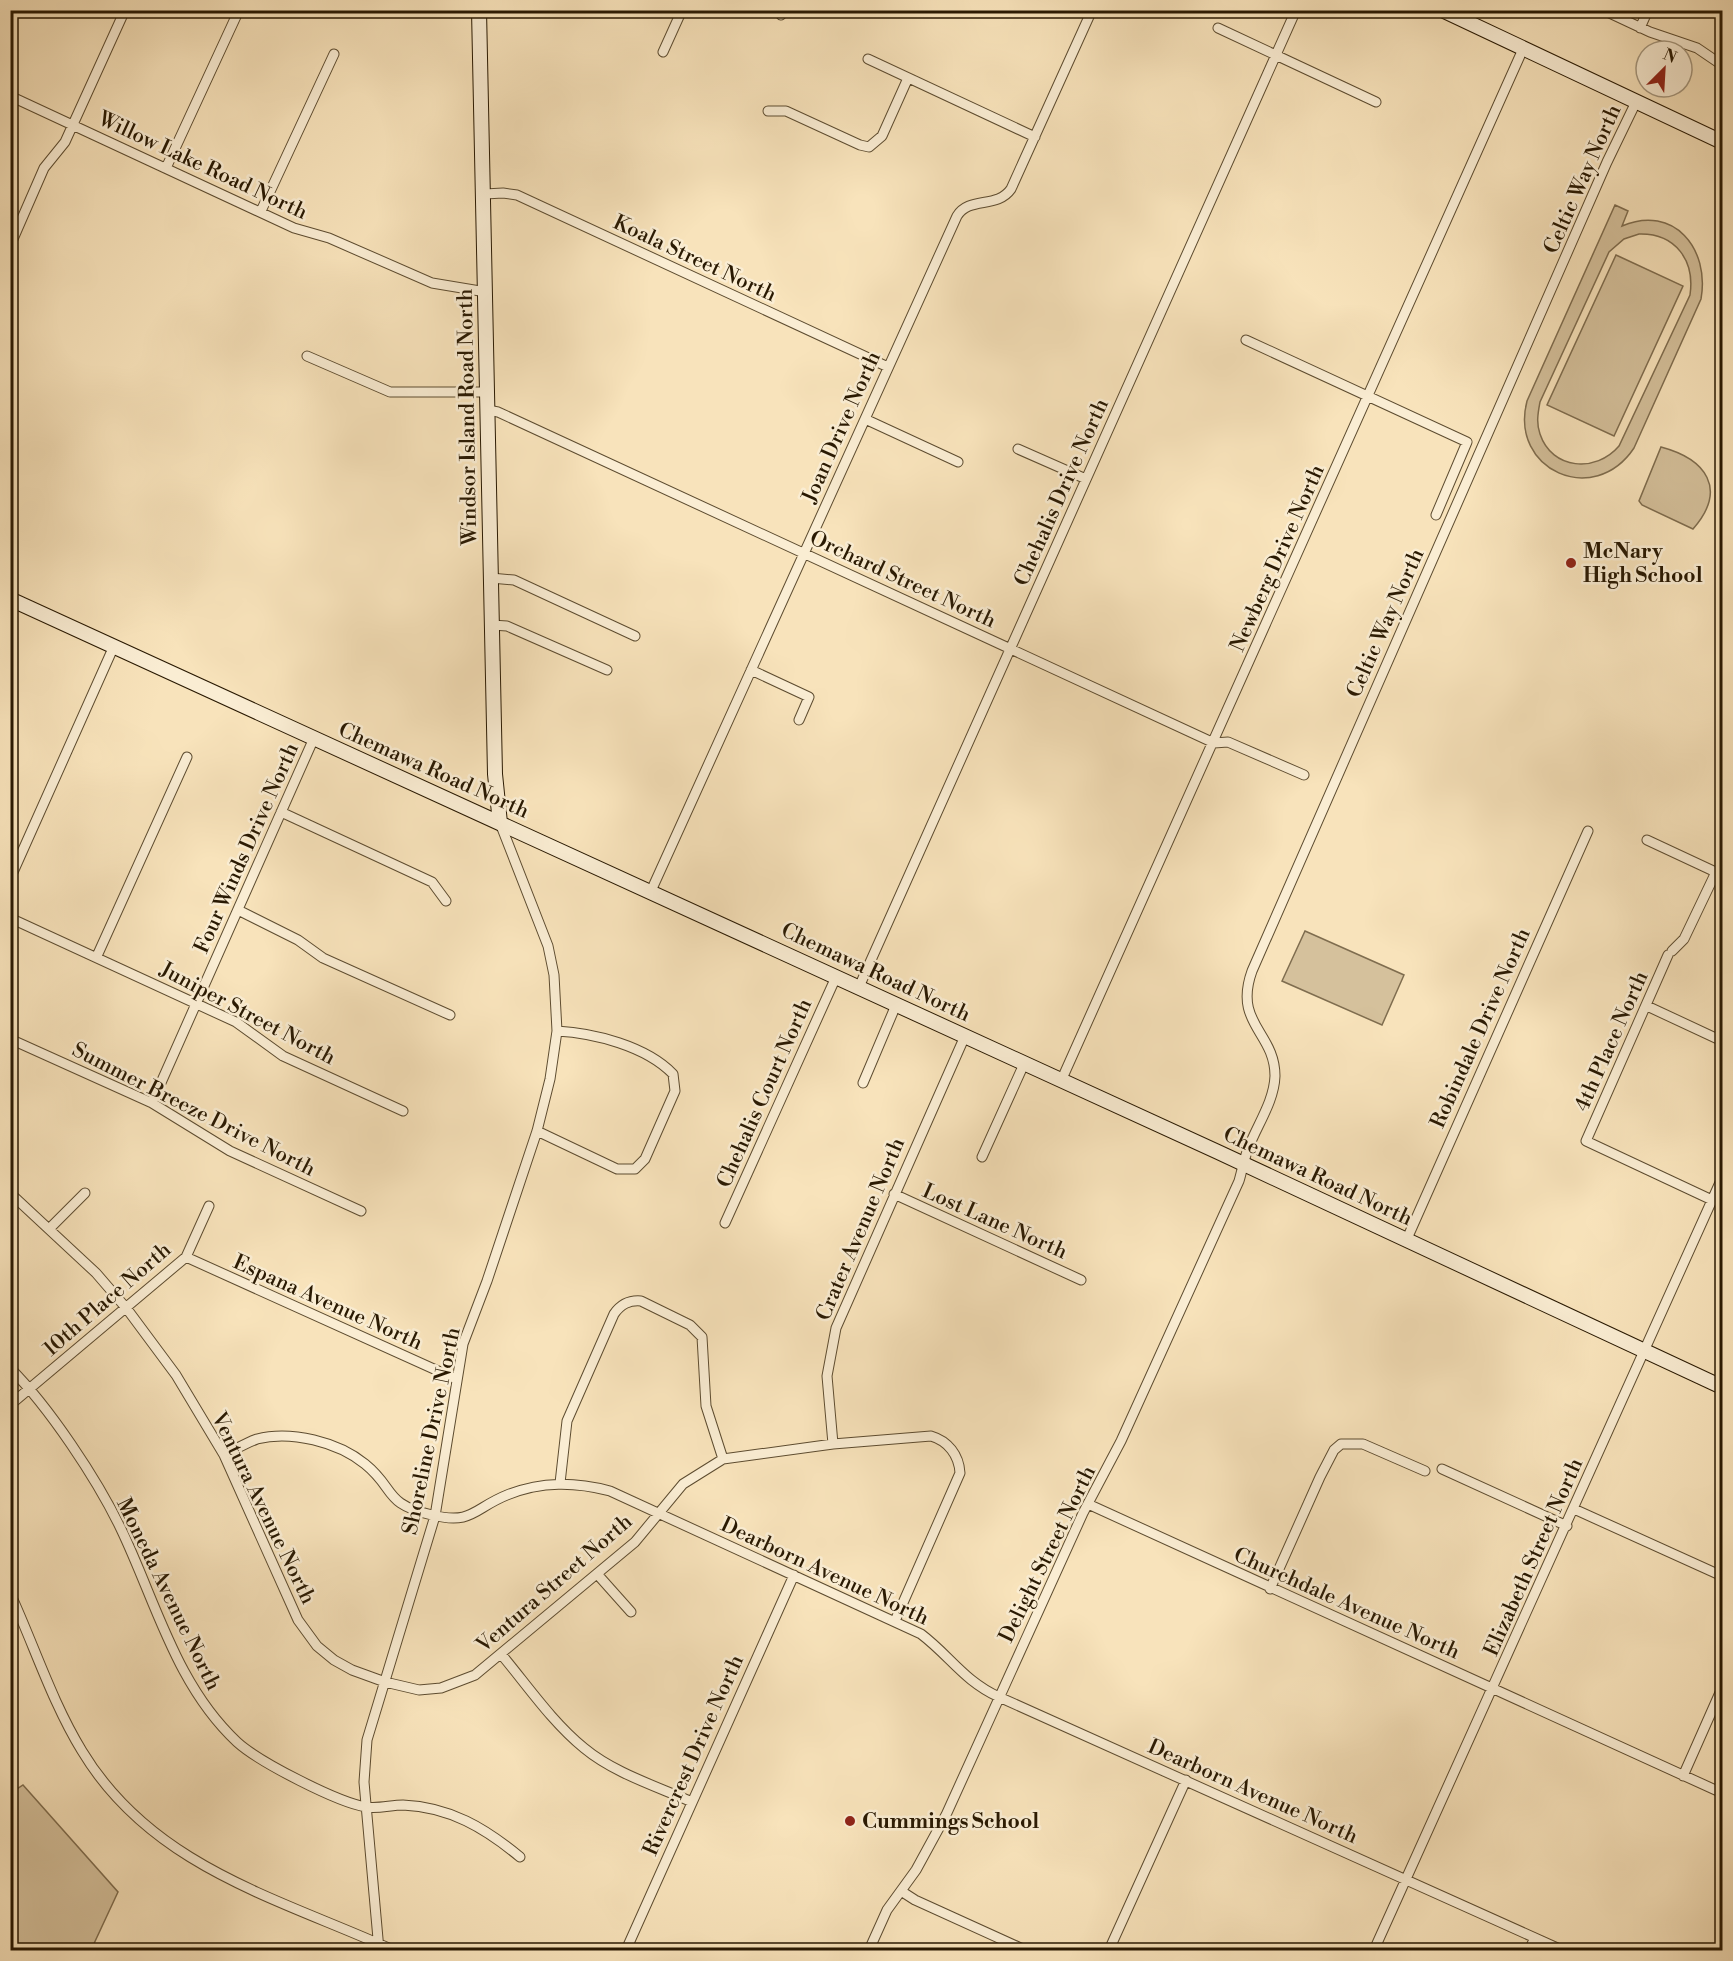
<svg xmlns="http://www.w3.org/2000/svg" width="1733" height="1961" font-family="'Libre Bodoni',serif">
<rect width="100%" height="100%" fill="#f8e3bb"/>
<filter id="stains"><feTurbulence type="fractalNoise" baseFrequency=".00333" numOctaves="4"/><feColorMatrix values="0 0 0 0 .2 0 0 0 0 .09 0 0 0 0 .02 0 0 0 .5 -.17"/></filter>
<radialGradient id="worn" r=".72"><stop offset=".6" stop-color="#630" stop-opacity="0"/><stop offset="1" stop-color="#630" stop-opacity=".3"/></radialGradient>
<!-- green -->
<path fill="#d5c19c" stroke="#7f6d4f" stroke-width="1.5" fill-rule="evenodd" d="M1615,205L1628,211L1622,226C1674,204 1710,249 1701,299L1634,448C1594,508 1509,470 1527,401ZM1639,234C1676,233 1695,261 1690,295L1619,446C1596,473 1552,470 1540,434C1536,423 1538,413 1540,402L1609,252L1624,239Z
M1616,255L1683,286L1614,436L1547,405Z
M1661,447C1706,459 1728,489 1693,529L1642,505L1639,501Z
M1305,931L1404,975L1382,1025L1282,981Z
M23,1785L118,1892L91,1950H12L11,1793Z"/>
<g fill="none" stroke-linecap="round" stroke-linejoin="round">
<defs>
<path id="street" d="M777,10L781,15
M1603,10L1650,32L1697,48L1722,65
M1218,28L1376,102
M1640,28L1648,10
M663,52L682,10
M868,59L1035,137
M10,96L294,228L329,238L432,283L486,292
M768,111H786L860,145L869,147L882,136L908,78
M166,168L239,10
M485,194L503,193L517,195L888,367
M261,211L334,54
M10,246L44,168L65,142L125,10
M1246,340L1467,442L1436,515
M307,356L390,392H488
M488,410L498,412L1214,743L1228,742L1304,775
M865,419L958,462
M1018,449L1086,479
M491,578L514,580L635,636
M492,625L507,626L607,670
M751,670L809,697L799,720
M281,812L432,882L446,901
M1647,840L1722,875
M10,879L114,646
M651,891L957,216C969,196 997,209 1011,189L1092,10
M238,910L298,940L323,958L450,1015
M10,918L236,1022L283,1056L403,1111
M1672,951L1684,939L1716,872
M1668,955L1586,1141L1712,1200
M97,956L187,757
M859,987L1296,10
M1647,1006L1722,1041
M10,1039L152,1103L230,1151L361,1211
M1061,1081L1523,49
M863,1083L896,1005
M152,1103L314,738
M537,1131L617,1169H635L645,1159L675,1091L673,1074C646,1046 594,1033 557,1031
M982,1157L1024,1064
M10,1193L96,1273L127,1309L176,1375L224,1455L298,1620L317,1646L334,1660L352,1670L385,1682L419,1690L441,1688L475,1675L635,1542L683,1484L723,1459L833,1444L931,1436C948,1441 959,1455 960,1473L895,1621
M894,1194L1081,1280
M725,1223L836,977
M50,1228L85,1193
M1406,1241L1588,831
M186,1257L456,1379
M10,1368C49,1407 97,1479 121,1529C156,1602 176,1685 237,1742C259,1762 337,1802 366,1807C378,1809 391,1805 403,1805C450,1807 485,1828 520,1857
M10,1405L186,1257L209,1206
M833,1444L827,1376L836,1328L965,1036
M224,1455C234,1450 246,1443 257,1439C291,1430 338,1442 365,1464C396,1489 383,1504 432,1515C473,1525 474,1508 507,1495C542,1481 575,1482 610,1491L921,1634C950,1656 964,1681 999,1697L1562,1950
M1442,1469L1567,1526
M560,1483L567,1421L614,1314C621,1304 629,1300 641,1301L690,1325L702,1337L706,1406L723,1459
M1088,1504L1722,1793
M1574,1509L1722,1576
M598,1575L631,1612
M1270,1589L1320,1477L1334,1450L1341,1444H1363L1425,1471
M10,1593C34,1645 52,1702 82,1751C152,1867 278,1898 393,1950
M501,1654C527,1685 552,1722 584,1748C614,1773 656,1786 692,1802
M1683,1776L1722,1688
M901,1891L915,1900L1025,1950
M379,1950L364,1782L367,1740L435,1516L463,1344L487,1281L537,1131L550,1079L557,1031L554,975L548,946L500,823
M626,1950L794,1575
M869,1950L887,1910L916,1870L946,1815L1083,1513L1121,1441L1239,1181C1242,1171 1244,1159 1248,1149C1257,1125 1274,1102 1275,1076C1275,1032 1233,1024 1252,971L1607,162L1636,102
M1109,1950L1186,1780
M1374,1950L1722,1178
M1529,1950L1535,1938"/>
<path id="secondary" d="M479,10L495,774L500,823
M1442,10L1722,142
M10,599L1218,1152L1722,1387"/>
</defs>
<!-- street casing -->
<use href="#street" stroke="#5d4c30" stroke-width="11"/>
<!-- secondary casing -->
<use href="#secondary" stroke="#291902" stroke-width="16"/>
<!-- street -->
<use href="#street" stroke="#faedd3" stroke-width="9"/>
<!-- secondary -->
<use href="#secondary" stroke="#faedd3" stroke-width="14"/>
</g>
<!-- markers -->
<g fill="#8f2418" stroke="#faedd3" stroke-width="2">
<circle cx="1571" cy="563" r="6"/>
<circle cx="850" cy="1821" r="6"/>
</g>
<g text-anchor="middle" stroke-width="5" stroke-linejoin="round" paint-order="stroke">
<!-- street labels -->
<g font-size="21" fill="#291902" stroke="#faedd3">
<text transform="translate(203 165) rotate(25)" y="7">Willow Lake Road North</text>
<text transform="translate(1582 179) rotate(-66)" y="7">Celtic Way North</text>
<text transform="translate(695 258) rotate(25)" y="7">Koala Street North</text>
<text transform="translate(467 417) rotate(-91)" y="7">Windsor Island Road North</text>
<text transform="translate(841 427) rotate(-66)" y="7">Joan Drive North</text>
<text transform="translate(1061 492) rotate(-66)" y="7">Chehalis Drive North</text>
<text transform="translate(1277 558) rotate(-66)" y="7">Newberg Drive North</text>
<text transform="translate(903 579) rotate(25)" y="7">Orchard Street North</text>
<text transform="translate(1385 623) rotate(-66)" y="7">Celtic Way North</text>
<text transform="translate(434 770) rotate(24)" y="7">Chemawa Road North</text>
<text transform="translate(246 848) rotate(-66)" y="7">Four Winds Drive North</text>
<text transform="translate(876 972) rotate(25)" y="7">Chemawa Road North</text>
<text transform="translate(248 1013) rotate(28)" y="7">Juniper Street North</text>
<text transform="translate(1480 1028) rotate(-66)" y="7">Robindale Drive North</text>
<text transform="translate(1611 1041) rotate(-66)" y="7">4th Place North</text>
<text transform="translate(764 1093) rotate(-66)" y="7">Chehalis Court North</text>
<text transform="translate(194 1109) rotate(27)" y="7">Summer Breeze Drive North</text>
<text transform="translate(1318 1176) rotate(25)" y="7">Chemawa Road North</text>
<text transform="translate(995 1221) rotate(24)" y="7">Lost Lane North</text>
<text transform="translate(860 1229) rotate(-67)" y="7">Crater Avenue North</text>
<text transform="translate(107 1299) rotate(-41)" y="7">10th Place North</text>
<text transform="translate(328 1302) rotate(24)" y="7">Espana Avenue North</text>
<text transform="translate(431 1431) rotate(-78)" y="7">Shoreline Drive North</text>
<text transform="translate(264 1508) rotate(64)" y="7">Ventura Avenue North</text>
<text transform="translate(1047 1554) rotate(-64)" y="7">Delight Street North</text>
<text transform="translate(1533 1557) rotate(-66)" y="7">Elizabeth Street North</text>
<text transform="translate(825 1571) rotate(25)" y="7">Dearborn Avenue North</text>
<text transform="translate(554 1583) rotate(-41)" y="7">Ventura Street North</text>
<text transform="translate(169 1594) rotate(64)" y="7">Moneda Avenue North</text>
<text transform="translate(1347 1603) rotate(24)" y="7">Churchdale Avenue North</text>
<text transform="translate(693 1755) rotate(-66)" y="7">Rivercrest Drive North</text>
<text transform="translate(1253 1791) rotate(24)" y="7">Dearborn Avenue North</text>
</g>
<!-- poi labels -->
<g font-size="21" font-weight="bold" fill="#291902" stroke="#faedd3" text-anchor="start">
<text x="1583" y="558">McNary<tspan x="1583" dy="24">High School</tspan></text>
<text x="862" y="1828">Cummings School</text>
</g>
</g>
<!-- margin -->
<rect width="1733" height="1961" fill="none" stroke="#f8e3bb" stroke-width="36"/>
<rect x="12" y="12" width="1709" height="1937" fill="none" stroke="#291902" stroke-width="3"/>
<rect x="18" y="18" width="1697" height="1925" fill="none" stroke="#291902" stroke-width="1.5"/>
<!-- north arrow -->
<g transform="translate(1664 69) rotate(24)"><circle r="28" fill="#faedd3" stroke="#a6987f" stroke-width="1.5"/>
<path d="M0-4.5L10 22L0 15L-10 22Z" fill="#8f2418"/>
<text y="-9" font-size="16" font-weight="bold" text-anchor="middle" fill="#291902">N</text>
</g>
<rect width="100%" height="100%" filter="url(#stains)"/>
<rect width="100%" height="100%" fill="url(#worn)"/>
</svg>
